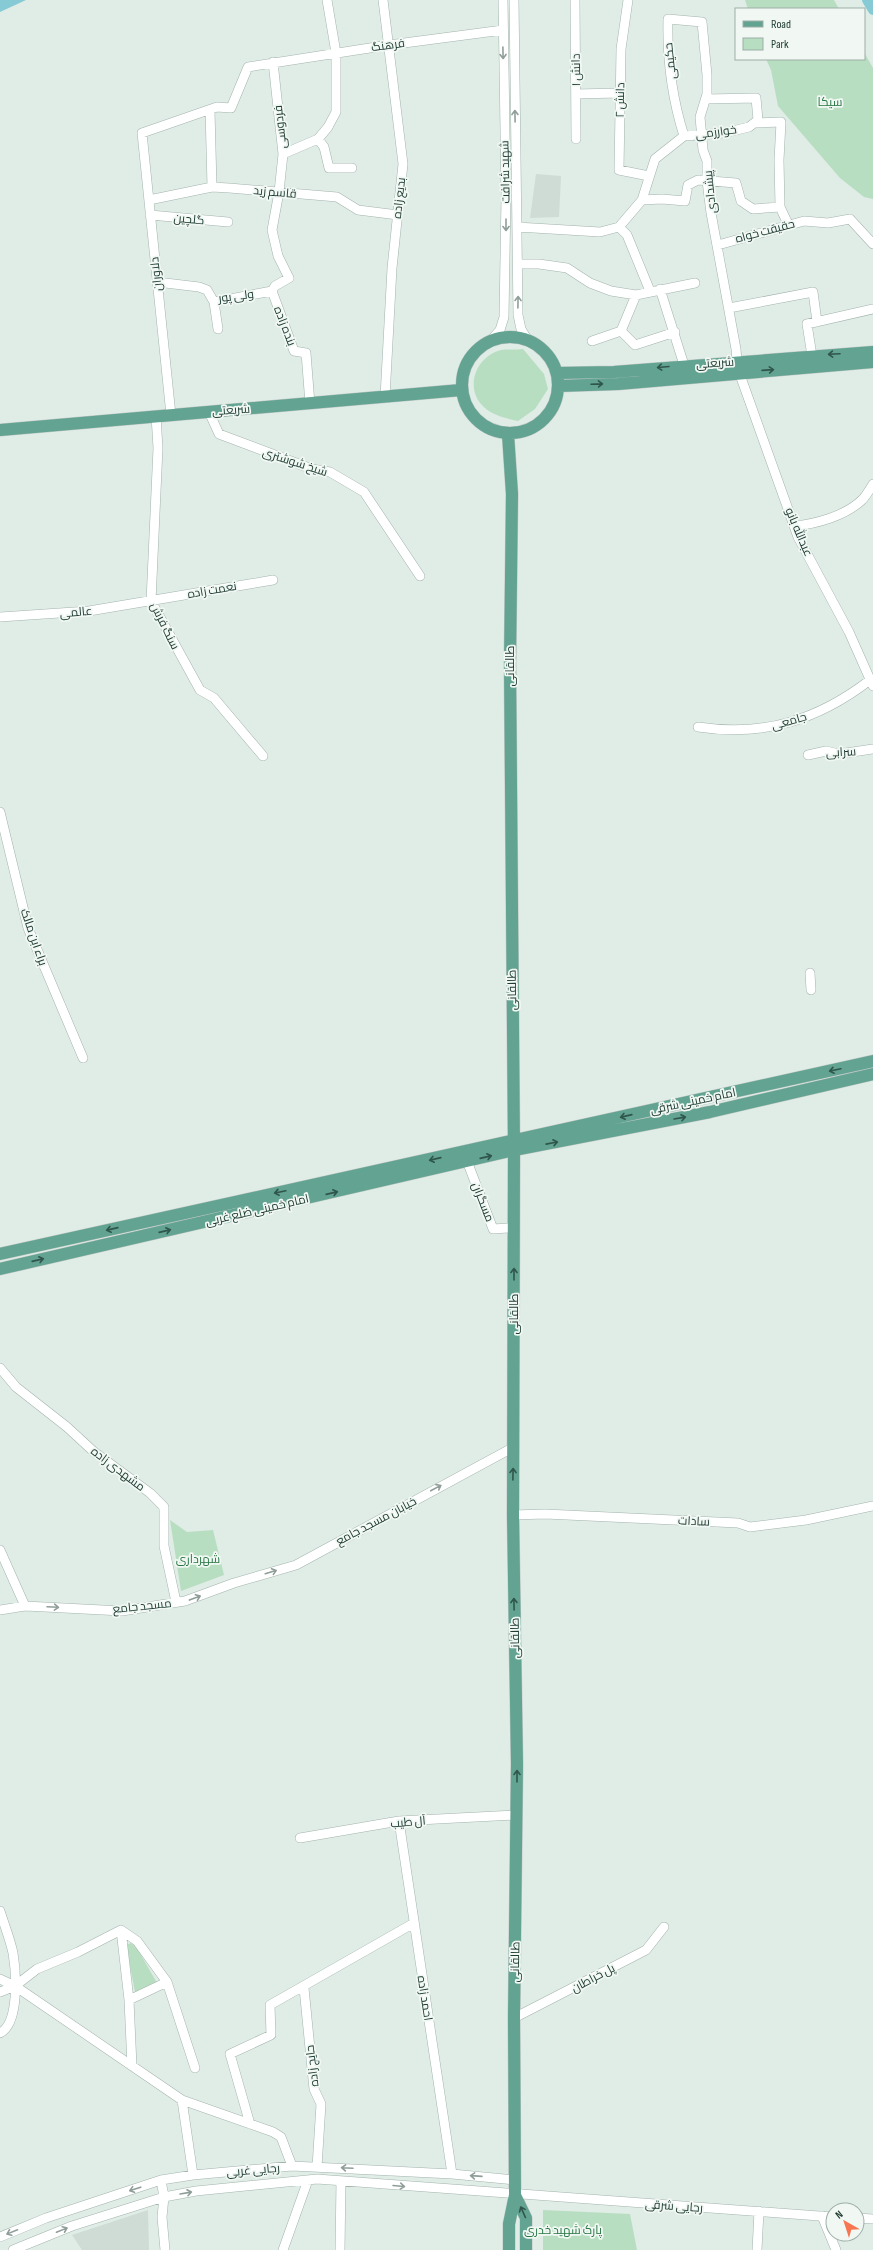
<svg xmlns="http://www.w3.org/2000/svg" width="873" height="2250" font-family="'Sofia Sans Condensed',Cairo,sans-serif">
<rect width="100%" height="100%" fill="#e0ece6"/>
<!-- built -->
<path fill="#cedcd5" d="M536,174L561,176L559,217L530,218Z
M148,2210L149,2250H82L72,2235Z"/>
<!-- green -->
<path fill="#b8dec1" d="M745,0H834L839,9H748Z
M864,52L873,68V199L864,197L840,178L778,106L771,70L766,59H864Z
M523,349L544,374L548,389L535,409L518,421C505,418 490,415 481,404C465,385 477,356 501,350C507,349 516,350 523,349Z
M170,1520L187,1532L213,1530L224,1575L181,1591Z
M131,1943L137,1948L157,1983L135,1992L126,1945Z
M543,2210L630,2214L637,2250H543Z"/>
<!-- water -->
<path fill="#85cad4" d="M0,0H26L0,12Z"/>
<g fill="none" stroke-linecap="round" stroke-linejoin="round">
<!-- canal -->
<path stroke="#85cad4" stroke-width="10" d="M867,0L873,10"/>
<defs>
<path id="minor" d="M383,0L403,164L392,268L385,397
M514,0L518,315L521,329L527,339
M575,0L576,139
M628,0L621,49L619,170L649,176
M576,94L619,93
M210,110L212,187
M755,123L781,122L779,160L780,207
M684,136C672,98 667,58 668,19L702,22L707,75V94L700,117L703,150L707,161V181L711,213L736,349L737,362
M318,139L324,147L329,168H352
M283,154L318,139L328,127L336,112V53L327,0
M149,200L212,187L229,188L337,197L358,210L398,215
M642,200L662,199L685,201L688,185L698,180L736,183L741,201L753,209L780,207L788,224
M150,215L228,222
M517,227L600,232L619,227L642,200L655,159L684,136L724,133L749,127L758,120L756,98L706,99
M619,227L627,235L650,291
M718,245L804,221L828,223L850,219L873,244
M518,264H539L567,268L590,283L611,291L636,295L695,283
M157,282L199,287L207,290L214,302L272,291
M660,289L684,365
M272,291L275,286L289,278L278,256L272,230L279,192L283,154L273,62
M272,291L294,351L306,353L310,404
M214,302L218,329
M729,308L813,292L817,322
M621,331L635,345L675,332
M491,340L500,330L504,317L506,197L503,0
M592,341L621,331L636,295
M812,356L807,324L873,309
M739,372L798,537L849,632L873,686
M209,412L219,434L312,469L330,472L364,492L420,576
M171,415L142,133L217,107L231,108L248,67L389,45L503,30
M156,416L158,448L151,601L200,690L214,698L263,756
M794,526C816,524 845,516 862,500C866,496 870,489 873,484
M0,617L89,611L273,580
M698,727C764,737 818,720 870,680
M808,755L826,751L839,754L873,749
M0,812L28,928L83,1058
M810,973L811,990
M467,1161L493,1229L508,1228
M0,1368L16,1387L67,1427L93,1451L150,1493L164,1507V1546L176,1602
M513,1515L545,1514L738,1523L750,1527L806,1520L873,1506
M0,1550L25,1606
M0,1610L25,1606L122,1611L185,1601L234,1583L296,1565L514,1447
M399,1821L452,2174
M300,1838L399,1821L517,1815
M0,1911C4,1924 10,1939 13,1953C16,1971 20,2023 0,2033
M0,1979L15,1986L182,2100L273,2132L281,2137L292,2166
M167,1982L137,1941L121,1930L129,2000L167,1982L195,2068
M304,1988L314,2089L321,2104L317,2167
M0,1992L15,1986L37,1969L78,1952L121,1930
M129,2000L132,2066
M514,2018L646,1950L664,1927
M182,2100L193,2175
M250,2124L230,2054L271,2035L270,2005L414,1923
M161,2180L164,2197L162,2217L165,2250
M822,2216L836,2250
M857,2218L873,2219
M0,2237L46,2218L161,2180L193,2175L292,2166L452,2174L515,2180
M13,2250L72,2226L164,2197L196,2191L317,2179L833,2217
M283,2250L308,2180
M340,2250L341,2181
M757,2250L759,2211"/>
<path id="major" d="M462 385a48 48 0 1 1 96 0a48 48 0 1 1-96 0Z
M557,373L614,372L873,352
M558,386L618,384L873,362
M0,430L461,390
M508,434L512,494L510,663L514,1150L513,1515L517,1764L514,2018L515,2195
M0,1254L873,1061
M0,1269L514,1150L710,1112L873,1074
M509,2250V2224L515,2195L526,2218V2250"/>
</defs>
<!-- minor casing -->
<use href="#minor" stroke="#a3b4ad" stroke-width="10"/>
<!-- major casing -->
<use href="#major" stroke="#c1c9c6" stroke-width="13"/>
<!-- minor -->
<use href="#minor" stroke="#fff" stroke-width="9"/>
<!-- major -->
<use href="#major" stroke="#62a391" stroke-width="12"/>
</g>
<!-- one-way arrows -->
<defs><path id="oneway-shaft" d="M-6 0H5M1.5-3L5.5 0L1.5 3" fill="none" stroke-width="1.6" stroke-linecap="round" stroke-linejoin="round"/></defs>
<g stroke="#909e9a">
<use href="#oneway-shaft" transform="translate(503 53) rotate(89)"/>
<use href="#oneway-shaft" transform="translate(515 116) rotate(-91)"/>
<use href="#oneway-shaft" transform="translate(506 225) rotate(90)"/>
<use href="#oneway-shaft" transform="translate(518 302) rotate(-89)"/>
<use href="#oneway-shaft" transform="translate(436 1488) rotate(-28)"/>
<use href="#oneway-shaft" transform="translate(271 1572) rotate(-17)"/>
<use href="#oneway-shaft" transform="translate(195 1598) rotate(-20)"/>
<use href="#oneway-shaft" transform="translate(53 1607) rotate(3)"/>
<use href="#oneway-shaft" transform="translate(347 2168) rotate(-177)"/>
<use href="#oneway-shaft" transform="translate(476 2176) rotate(-176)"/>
<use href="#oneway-shaft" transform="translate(399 2186) rotate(5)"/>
<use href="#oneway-shaft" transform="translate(135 2189) rotate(162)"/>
<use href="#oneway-shaft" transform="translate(186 2193) rotate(-10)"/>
<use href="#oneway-shaft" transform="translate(62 2230) rotate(-22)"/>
<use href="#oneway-shaft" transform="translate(12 2232) rotate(158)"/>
</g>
<g stroke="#30564b">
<use href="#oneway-shaft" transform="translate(834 354) rotate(177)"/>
<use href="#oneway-shaft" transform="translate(663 367) rotate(175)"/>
<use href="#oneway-shaft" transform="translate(768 370) rotate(-4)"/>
<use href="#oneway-shaft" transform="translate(597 384) rotate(-2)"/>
<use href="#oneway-shaft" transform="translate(835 1070) rotate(168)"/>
<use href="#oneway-shaft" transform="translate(626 1116) rotate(167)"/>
<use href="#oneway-shaft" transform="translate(680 1118) rotate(-10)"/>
<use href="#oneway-shaft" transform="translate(552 1143) rotate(-11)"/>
<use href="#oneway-shaft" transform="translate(486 1157) rotate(-13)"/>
<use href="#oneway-shaft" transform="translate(435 1159) rotate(167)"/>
<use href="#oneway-shaft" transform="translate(280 1192) rotate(168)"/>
<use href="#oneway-shaft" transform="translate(332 1193) rotate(-13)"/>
<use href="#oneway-shaft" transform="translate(112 1229) rotate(167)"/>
<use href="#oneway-shaft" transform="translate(165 1231) rotate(-13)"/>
<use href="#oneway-shaft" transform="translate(38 1260) rotate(-13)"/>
<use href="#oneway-shaft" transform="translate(514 1274) rotate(-90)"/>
<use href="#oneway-shaft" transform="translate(513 1474) rotate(-89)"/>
<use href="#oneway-shaft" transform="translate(514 1604) rotate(-91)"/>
<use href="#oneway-shaft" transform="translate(517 1776) rotate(-90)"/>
<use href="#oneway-shaft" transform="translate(523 2212) rotate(-114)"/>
</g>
<g text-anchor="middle" stroke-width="3.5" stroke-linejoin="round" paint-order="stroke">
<!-- street labels -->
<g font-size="12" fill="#203d34" stroke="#f1f8f4">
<text transform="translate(388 45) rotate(-8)" y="4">فرهنگ</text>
<text transform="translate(670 61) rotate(-96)" y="4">حکیمی</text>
<text transform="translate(576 70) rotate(-91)" y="4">دانش ۱</text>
<text transform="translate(620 100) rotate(-89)" y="4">دانش ۲</text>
<text transform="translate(280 127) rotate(-96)" y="4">فردوسی</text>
<text transform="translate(716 132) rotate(-8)" y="4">خوارزمی</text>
<text transform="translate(505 172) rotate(-91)" y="4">شهید شرافت</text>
<text transform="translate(275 192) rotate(5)" y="4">قاسم زید</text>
<text transform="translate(710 192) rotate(-96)" y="4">پیشدادی</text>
<text transform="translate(399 198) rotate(-84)" y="4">بدیع زاده</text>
<text transform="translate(189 219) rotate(5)" y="4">گلچین</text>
<text transform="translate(765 231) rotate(-15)" y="4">حقیقت خواه</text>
<text transform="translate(156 274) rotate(-96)" y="4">دلاوران</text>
<text transform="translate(236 296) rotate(-7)" y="4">ولی پور</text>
<text transform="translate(285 326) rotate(69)" y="4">بنده زاده</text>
<text transform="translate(715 363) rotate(-4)" y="4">شریعتی</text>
<text transform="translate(231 410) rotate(-4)" y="4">شریعتی</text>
<text transform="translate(295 462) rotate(18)" y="4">شیخ شوشتری</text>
<text transform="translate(799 532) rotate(67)" y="4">عبدالله بانو</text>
<text transform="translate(212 590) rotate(-10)" y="4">نعمت زاده</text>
<text transform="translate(76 612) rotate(-5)" y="4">عالمی</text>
<text transform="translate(165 626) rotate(64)" y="4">سنگ فرش</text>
<text transform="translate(510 666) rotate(-90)" y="4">طالقانی</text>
<text transform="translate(789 721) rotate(-16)" y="4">جامعی</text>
<text transform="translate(841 752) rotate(-3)" y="4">سرابی</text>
<text transform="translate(34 937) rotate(71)" y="4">براء ابن مالک</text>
<text transform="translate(512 990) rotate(-91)" y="4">طالقانی</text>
<text transform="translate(693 1101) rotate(-12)" y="4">امام خمینی شرقی</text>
<text transform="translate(483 1202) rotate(69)" y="4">مسگران</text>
<text transform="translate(257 1210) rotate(-13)" y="4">امام خمینی ضلع غربی</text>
<text transform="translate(514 1314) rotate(-90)" y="4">طالقانی</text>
<text transform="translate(118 1469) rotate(37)" y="4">مشهدی زاده</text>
<text transform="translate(376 1521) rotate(-28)" y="4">خیابان مسجد جامع</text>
<text transform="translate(694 1521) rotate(3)" y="4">سادات</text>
<text transform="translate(142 1606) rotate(-6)" y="4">مسجد جامع</text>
<text transform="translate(515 1638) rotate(-91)" y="4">طالقانی</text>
<text transform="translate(408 1822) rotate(-5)" y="4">آل طیب</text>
<text transform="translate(515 1962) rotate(-89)" y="4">طالقانی</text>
<text transform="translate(593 1978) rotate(-28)" y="4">پل خراطان</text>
<text transform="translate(425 1998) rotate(81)" y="4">احمد زاده</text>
<text transform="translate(312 2066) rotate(-97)" y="4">حایج زاده</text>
<text transform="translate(253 2170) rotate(-5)" y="4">رجایی غربی</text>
<text transform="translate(674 2206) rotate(4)" y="4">رجایی شرقی</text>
</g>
<!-- park labels -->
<g font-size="12" fill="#287644" stroke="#f1f8f4">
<text x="830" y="106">سیکا</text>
<text x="198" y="1563">شهرداری</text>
<text x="563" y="2234">پارک شهید خدری</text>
</g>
</g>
<!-- legend -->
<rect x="735" y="8" width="130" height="52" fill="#f1f8f4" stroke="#9dada7"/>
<rect x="743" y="21" width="20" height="6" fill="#62a391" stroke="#9dada7"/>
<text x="771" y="28" font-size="12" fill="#203d34">Road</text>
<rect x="743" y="38" width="20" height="12" fill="#b8dec1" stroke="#9dada7"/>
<text x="771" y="48" font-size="12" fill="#203d34">Park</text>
<!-- north arrow -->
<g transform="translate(845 2222) rotate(321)"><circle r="19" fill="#f1f8f4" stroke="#9dada7"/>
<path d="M0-3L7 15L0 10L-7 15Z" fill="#f87551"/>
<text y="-6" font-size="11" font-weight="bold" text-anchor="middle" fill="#203d34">N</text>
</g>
</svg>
